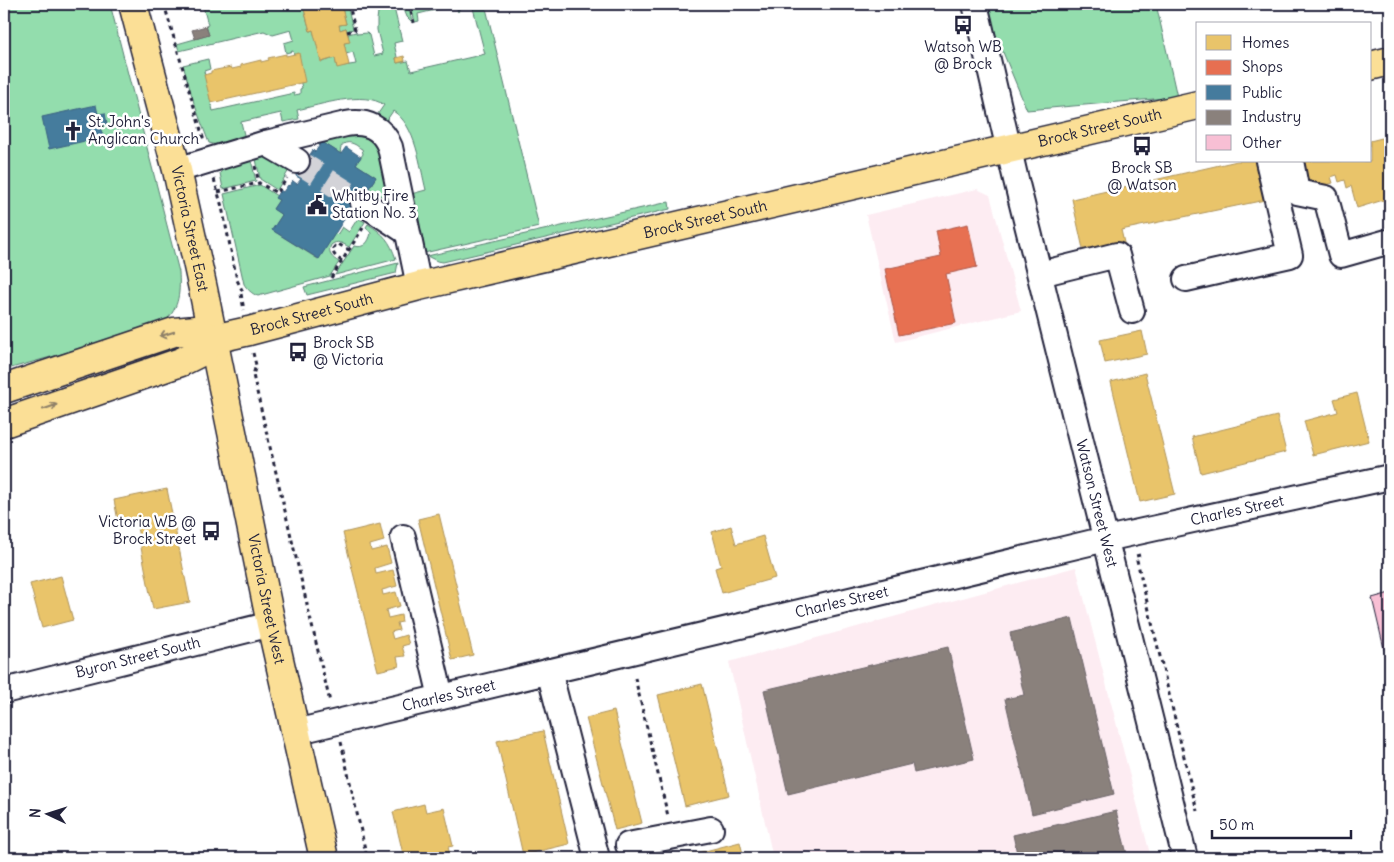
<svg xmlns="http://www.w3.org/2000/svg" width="1394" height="862" font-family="Delius,sans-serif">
<rect width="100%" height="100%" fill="#fff"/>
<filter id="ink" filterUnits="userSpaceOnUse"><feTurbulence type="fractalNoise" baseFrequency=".02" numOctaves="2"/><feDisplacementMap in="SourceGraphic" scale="10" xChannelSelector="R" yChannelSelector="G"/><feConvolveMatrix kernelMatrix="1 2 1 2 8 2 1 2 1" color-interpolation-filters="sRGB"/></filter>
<g filter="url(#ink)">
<!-- built -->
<path fill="#fdecf2" d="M977,189L990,195L1021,311L896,342L866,215Z
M1076,567L1151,858H773L729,662Z"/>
<!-- green -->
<path fill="#93ddad" stroke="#5a8074" d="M4,4H110L179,272C180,290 180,308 165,321C161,324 155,326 151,329L4,370Z
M197,4H324L304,9L310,31L313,30L322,62L335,58L337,67L356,64L353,52L346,54L344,43L349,42L348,34L356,32L357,34L367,33L369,35L374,56L383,54L377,30V20L379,4H393L402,41L394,43L397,57L396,58L397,63L408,61L411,71L485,54L472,4H485L539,227L424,253L411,194L426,190C420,167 416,125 393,111L384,124L375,118L384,105C364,90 320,105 297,110L299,119L283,122L281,113L241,122L245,139L217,145L209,143L194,103L183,65L208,59L210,69L204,71L213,111L294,93V95L300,94V89L302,88L293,51L286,53L284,43L294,40L291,30L273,35L264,31L179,51L177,44L209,35L206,26L208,25L203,6L198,8Z
M341,4H347L353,29L347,31L346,28L340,30L339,25L346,24Z
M402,4H408L412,22L407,17Z
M410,4H414L415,6L424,4H461L458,12L456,5L418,14L419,21L415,22Z
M983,4H1156L1177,97L1027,110Z
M352,132L378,141L390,202L369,188L376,177L356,164L363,154L362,149C359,148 357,145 354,144C346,140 338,145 341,154L322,142L320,145L313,141Z
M261,156L270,159L289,170L277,190L260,179L256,159V158Z
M251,160L256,181L223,189L220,173L224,168Z
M260,185L277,196L275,198L279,200L273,209L282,215L272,230L318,259L335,233L337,235L342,227L349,232L358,218L365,222L349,247C342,243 337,240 331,245C327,253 332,258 339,262L330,276L258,296C252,294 247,289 244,284L224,194Z
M669,202L670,209L443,262L437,261L427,256Z
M368,224C384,234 390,241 396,259L335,275L354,246C364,249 369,242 371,233L366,227Z
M398,263L396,273L307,295L304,287Z"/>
<!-- homes -->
<path fill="#e9c46a" stroke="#ad935c" d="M324,4H341L346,24L339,25L340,30L346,28L347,32L350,42L344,43L349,65L337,68L335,58L321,62L313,30L310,31L304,9Z
M299,53L305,82L211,103L204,75L211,73V71L231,67L232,69L241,67V65L261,60V62L269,60L268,58L286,54V56Z
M404,56L405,61L397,63L396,58Z
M1382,138L1390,164V198L1357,208L1351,186L1347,188L1345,180L1339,182L1337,175L1331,177L1333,183L1313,189L1311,181L1298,185L1291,161H1370V141Z
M1237,161H1257L1265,200L1121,230L1125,247L1085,258L1072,199Z
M1142,331L1147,354L1105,363L1100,340Z
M1145,373L1175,494L1140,502L1111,382Z
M1357,393L1369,441L1313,455L1304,421L1338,412L1334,399Z
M1277,416L1286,452L1201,473L1192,437Z
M167,489L190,602L153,609L136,522L119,526L114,500Z
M439,514L473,655L452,660L418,519Z
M380,524L384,541L370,545L371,551L387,547L391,563L375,568L376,574L393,570L397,586L382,590L383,595L396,592L400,606L386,610L388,618L401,615L402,622L397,623L399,630L391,632L393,639L406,635L409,644L402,646L405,656L397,657L399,666L378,671L343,533Z
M731,526L736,544L763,536L775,578L722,593L715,568L721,566L712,532Z
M61,576L73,620L42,628L30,584Z
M702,684L729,795L685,806L658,695Z
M614,711L642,823L615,830L586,718Z
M543,731L569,844L523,855L497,741Z
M424,804L426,812L444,808L453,846L448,847L450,855L455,854V858H404L393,812Z
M740,842L744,858H678Z"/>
<!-- shops -->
<path fill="#e76f51" stroke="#ac584a" d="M968,224L977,267L946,274L956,323L899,335L885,269L941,257L936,231Z"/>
<!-- public -->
<path fill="#457b9d" stroke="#3a6080" d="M96,105L98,114L105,113L107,124L100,126L103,137L49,149L42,117Z
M322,142L341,154L346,147L361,157L356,164L376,177L351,216L348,213L319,259L272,230L282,215L273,209L279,200L275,198L280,190L283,192L288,185L289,186L293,181L297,184L301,179L296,176V175L313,150L315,152Z"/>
<!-- industry -->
<path fill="#8a817c" stroke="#6b6468" d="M206,26L209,35L195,39L192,30Z
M1072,618L1114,794L1032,814L1005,699L1024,695L1010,633Z
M948,647L974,759L914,773L912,764L788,794L764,690Z
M1116,811L1128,858H1018L1013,835Z"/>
<!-- building -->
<path fill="#f8bfd4" stroke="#22223b" d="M1390,593V674L1372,598Z"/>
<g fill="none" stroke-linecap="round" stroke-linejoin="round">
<!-- minor-tunnel -->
<path stroke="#d3d3d8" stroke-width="24" stroke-dasharray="24 12" stroke-linecap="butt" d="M297,161L363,203"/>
<defs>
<g id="minor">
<path id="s1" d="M975,4L1016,180L1185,858"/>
<path d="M266,143L297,161"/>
<path d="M1291,161L1297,192L1326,198L1341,255L1387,242"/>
<path d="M177,170L266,143L346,124C366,120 383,128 390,147L419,286"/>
<path d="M363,203L407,232"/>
<path d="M1040,274L1117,255L1132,311"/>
<path d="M1186,279L1290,255L1268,161"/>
<path d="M403,537L441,697"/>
<path d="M549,671L597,858"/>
<path id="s2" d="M4,691L271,624"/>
<path id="s3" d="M295,732L1106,539L1390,477"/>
<path d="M628,845L711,829"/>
</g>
<g id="major">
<path id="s4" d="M133,4L177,170L203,289L271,624L324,858"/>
<path d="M1370,66L1390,61"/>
<path d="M4,389L174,332L196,330L213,339"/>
<path id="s5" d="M4,423L181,362L201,352L213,339L249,331L419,286L1198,105"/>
</g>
</defs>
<!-- minor casing -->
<use href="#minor" stroke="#22223b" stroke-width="28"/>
<!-- major casing -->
<use href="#major" stroke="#22223b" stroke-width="31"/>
<!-- path -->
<path stroke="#22223b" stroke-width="3" stroke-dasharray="4 4" stroke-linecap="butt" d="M164,4L204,141
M169,4L173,6L181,5V4
M169,4L170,11
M409,4L414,23
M347,32L355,30L349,4
M255,166L259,183
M214,179L222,207L237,280L243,292L241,294L244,310
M218,192L259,183L277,193L287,178
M342,261C335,257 328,250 338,244L349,250
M331,278L363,228
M253,353L256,365L253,375L330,702
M1140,555L1136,556L1197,811
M635,678L668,816
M341,742L367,858"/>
<!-- minor -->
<use href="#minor" stroke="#fff" stroke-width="24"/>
<!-- major -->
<use href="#major" stroke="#fbdf96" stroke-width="28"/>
</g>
<!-- one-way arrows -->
<defs><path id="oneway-shaft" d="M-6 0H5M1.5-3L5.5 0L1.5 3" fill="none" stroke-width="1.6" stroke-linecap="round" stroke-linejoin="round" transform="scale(1.25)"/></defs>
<g stroke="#8e8068">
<use href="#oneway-shaft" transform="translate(167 334) rotate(162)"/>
<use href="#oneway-shaft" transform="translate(50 407) rotate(-19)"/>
</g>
</g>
<!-- icons -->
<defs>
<symbol id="bus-bare" viewBox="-9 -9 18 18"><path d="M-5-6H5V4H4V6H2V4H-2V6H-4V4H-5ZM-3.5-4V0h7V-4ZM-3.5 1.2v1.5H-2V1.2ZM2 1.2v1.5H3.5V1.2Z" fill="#22223b" stroke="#fff" stroke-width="2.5" paint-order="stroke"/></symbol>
<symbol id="church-bare" viewBox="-9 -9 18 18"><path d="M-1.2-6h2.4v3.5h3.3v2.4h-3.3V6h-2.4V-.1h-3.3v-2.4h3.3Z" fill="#22223b" stroke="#fff" stroke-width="2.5" paint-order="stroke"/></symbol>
<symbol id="civic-bare" viewBox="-9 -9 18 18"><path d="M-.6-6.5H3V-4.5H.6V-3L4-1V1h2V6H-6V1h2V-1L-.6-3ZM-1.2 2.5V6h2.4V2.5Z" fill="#22223b" stroke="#fff" stroke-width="2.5" paint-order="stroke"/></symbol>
</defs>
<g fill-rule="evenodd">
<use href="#bus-bare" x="949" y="11" width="28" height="28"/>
<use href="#church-bare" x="59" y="117" width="28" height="28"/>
<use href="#bus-bare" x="1128" y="132" width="28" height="28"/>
<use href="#civic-bare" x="303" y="191" width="28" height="28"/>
<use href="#bus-bare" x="284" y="338" width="28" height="28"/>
<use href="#bus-bare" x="197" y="517" width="28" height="28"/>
</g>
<g text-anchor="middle" stroke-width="5" stroke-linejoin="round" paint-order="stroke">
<!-- poi labels -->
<g font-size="15" fill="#22223b" stroke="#fff" text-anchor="start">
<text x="963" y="52" text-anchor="middle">Watson WB<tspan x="963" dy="17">@ Brock</tspan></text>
<text x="88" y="127">St. John's<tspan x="88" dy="17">Anglican Church</tspan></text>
<text x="1142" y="173" text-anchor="middle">Brock SB<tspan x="1142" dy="17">@ Watson</tspan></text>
<text x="332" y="201">Whitby Fire<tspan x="332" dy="17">Station No. 3</tspan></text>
<text x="313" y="348">Brock SB<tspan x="313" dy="17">@ Victoria</tspan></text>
<text x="196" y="527" text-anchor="end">Victoria WB @<tspan x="196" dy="17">Brock Street</tspan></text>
</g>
<!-- street labels -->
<g font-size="15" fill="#22223b" stroke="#fff">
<text dy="5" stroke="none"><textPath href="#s5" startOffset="1139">Brock Street South</textPath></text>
<text dy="5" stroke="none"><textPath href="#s5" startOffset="734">Brock Street South</textPath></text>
<text dy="5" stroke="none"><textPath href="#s4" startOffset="232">Victoria Street East</textPath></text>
<text dy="5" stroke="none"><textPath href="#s5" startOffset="329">Brock Street South</textPath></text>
<text dy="5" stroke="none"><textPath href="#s1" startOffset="514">Watson Street West</textPath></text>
<text dy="5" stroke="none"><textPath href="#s3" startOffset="968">Charles Street</textPath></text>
<text dy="5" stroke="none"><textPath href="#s4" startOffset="610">Victoria Street West</textPath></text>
<text dy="5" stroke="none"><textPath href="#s3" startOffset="562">Charles Street</textPath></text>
<text dy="5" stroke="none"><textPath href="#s2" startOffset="138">Byron Street South</textPath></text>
<text dy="5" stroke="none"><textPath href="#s3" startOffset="158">Charles Street</textPath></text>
</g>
</g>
<!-- margin -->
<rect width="1394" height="862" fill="none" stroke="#fff" stroke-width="20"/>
<rect x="10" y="10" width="1374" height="842" fill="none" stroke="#22223b" stroke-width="2" filter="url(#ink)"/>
<!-- legend -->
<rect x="1196" y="22" width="175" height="140" fill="#ffffff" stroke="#a7a7b1"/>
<rect x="1206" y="35" width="25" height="15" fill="#e9c46a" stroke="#a7a7b1"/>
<text x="1242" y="48" font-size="15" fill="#22223b">Homes</text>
<rect x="1206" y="60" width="25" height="15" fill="#e76f51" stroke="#a7a7b1"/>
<text x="1242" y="72" font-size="15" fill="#22223b">Shops</text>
<rect x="1206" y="85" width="25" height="15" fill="#457b9d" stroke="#a7a7b1"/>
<text x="1242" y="98" font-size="15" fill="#22223b">Public</text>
<rect x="1206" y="110" width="25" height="15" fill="#8a817c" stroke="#a7a7b1"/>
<text x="1242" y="122" font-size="15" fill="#22223b">Industry</text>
<rect x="1206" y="135" width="25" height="15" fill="#f8bfd4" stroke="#a7a7b1"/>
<text x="1242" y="148" font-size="15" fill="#22223b">Other</text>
<!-- north arrow -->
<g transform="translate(48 814) rotate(274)" stroke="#ffffff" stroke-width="4" paint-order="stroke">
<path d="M0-4L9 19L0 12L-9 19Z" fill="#22223b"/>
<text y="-8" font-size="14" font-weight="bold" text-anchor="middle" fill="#22223b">N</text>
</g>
<!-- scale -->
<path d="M1212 830v8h139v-8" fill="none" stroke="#22223b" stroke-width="2.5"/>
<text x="1219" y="830" font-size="15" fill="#22223b" stroke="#ffffff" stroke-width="4" paint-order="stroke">50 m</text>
</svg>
